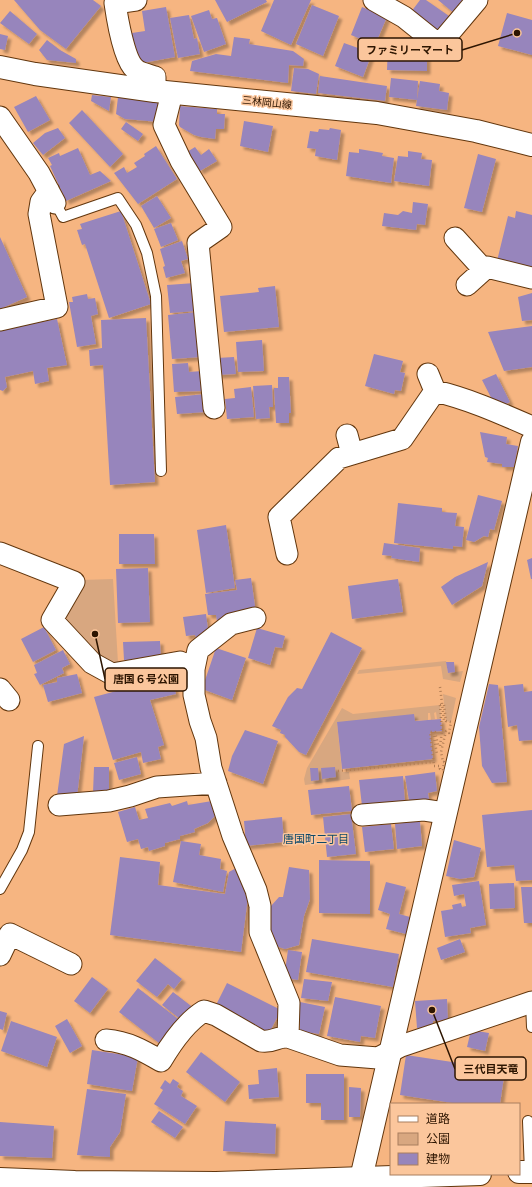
<svg xmlns="http://www.w3.org/2000/svg" width="532" height="1187" font-family="Barlow,'Noto Sans JP',sans-serif">
<defs>
<filter id="shadow"><feDropShadow dx="3.5" dy="3.5" stdDeviation="1" flood-color="#0004"/></filter>
</defs>
<rect width="100%" height="100%" fill="#f6b581"/>
<!-- green -->
<path fill="#d8a780" d="M113,579L118,663L111,664L99,659L60,619L81,580Z
M446,661L448,673L463,671L460,682L443,679L441,666L357,674L359,670Z
M443,694L456,698L451,722L446,721Z
M440,705L441,719H437L436,712L434,713L435,719L431,720L430,713H428V720L337,722L342,772H349L350,779L305,785L304,779L307,768L342,708L353,714Z"/>
<!-- building -->
<path fill="#9785bc" filter="url(#shadow)" d="M14,0H93L101,6L66,49L40,30Z
M215,0H266L267,2L227,22Z
M274,0H311L291,45L261,31Z
M420,0H426L449,16L438,32L411,12Z
M438,0H466L455,14Z
M312,5L339,16L323,56L296,44Z
M166,7L175,57L137,64L132,33L145,31L142,11Z
M362,7L387,17L375,45L351,35Z
M209,10L212,19L217,18L226,44L204,52L191,16Z
M10,11L37,34L29,44L0,23Z
M507,13L532,20V55L498,46Z
M189,15L194,39L197,38L200,54L178,58L170,18Z
M0,34L8,36L5,50L0,49Z
M234,37L250,39L249,44L293,51L304,59L303,66L289,65L288,83L190,71L192,61L216,54L231,56Z
M47,40L60,50L76,59V63L47,60L39,50Z
M344,43L372,53L363,77L335,66Z
M388,44L419,45L418,57H427V71L387,70Z
M294,68L308,69L319,74L316,94L291,91Z
M320,76L387,86L385,101L318,93Z
M391,78L418,81L417,100L389,97Z
M420,81L440,84L439,91L449,93L447,110L416,106Z
M92,95L111,97L109,111L91,101Z
M36,96L50,120L28,132L14,107Z
M118,97L160,103L159,122L125,119L116,114Z
M180,106L217,109V114H225L224,129H216L215,139L201,137L194,135L180,127L179,125Z
M82,110L123,154L110,167L69,123Z
M244,121L273,126L268,152L240,146Z
M126,122L143,134L138,141L121,129Z
M58,128L65,138L43,155L33,143L45,133Z
M330,128L341,130L337,160L315,156L316,149L307,148L310,131L318,132L319,129L329,130Z
M156,146L177,179L138,204L114,173L124,167L127,173L137,167L134,163L145,156L144,154Z
M195,147L201,155L209,149L217,161L200,171L187,152Z
M78,148L90,175L100,171L111,181L66,201L50,166L52,165L48,158L59,153L60,156Z
M359,149L383,153L382,156L394,158L391,183L346,176L349,152L359,153Z
M408,151L422,153L421,159L432,160L429,186L394,181L398,156L408,157Z
M478,154L496,159L482,212L464,208Z
M157,196L171,218L154,228L141,206Z
M413,202L428,204L425,225L417,224L416,230L382,226L384,213L398,215L403,211L412,213Z
M121,211L151,304L109,318L85,244L82,245L77,230L82,229L80,224Z
M516,211L532,215V269L497,261L508,216L515,218Z
M171,223L178,240L161,247L154,229Z
M0,237L27,297L0,309Z
M182,241L188,259L181,261L185,273L166,278L163,267L165,266L160,249Z
M195,283L197,311L170,313L167,285Z
M275,286L279,327L224,332L220,296L259,292L258,288Z
M532,293V320L522,321L518,297Z
M87,294L88,299L95,298L98,314L91,316L96,344L77,347L69,302H73L72,297Z
M198,312L202,357L172,359L168,315Z
M146,318L155,482L110,485L103,365L90,366L89,350L102,348L101,320Z
M57,319L67,365L47,368L49,381L35,384L33,371L5,377L7,387L3,391L0,390V330Z
M532,326V367L504,371L488,332Z
M262,340L264,371L238,372L236,342Z
M374,354L403,361L400,372L405,373L401,391L395,390L394,394L365,386Z
M234,357L236,374L218,375L217,358Z
M188,363L189,372L202,371L203,391L174,392L172,364Z
M496,374L510,402L497,409L482,380Z
M278,377H289L291,413H289V423H276L274,388H278Z
M272,385L273,407H269L270,418L256,419L253,386Z
M251,387L254,417L227,419L225,399L235,398L234,389Z
M205,394L207,412L177,414L175,397Z
M480,432L507,437L506,444L518,446L514,467H502V464L487,462L488,458L485,457Z
M478,495L502,501L494,530L490,529L488,537L484,536L474,542L466,540Z
M398,503L442,508V512L457,513L455,526L464,527L462,547L453,546V549L394,543Z
M226,525L235,588L206,593L197,530Z
M119,534H154L155,564H119Z
M384,543L420,548L419,562L391,558L392,556L382,555Z
M532,558V579H531L527,560Z
M488,562L482,586L452,605L441,587L455,577Z
M148,568L150,622L118,623L116,569Z
M251,578L256,613L217,622L216,615H208L205,594L237,590L235,580Z
M398,579L403,612L352,619L348,586Z
M206,614L209,637L196,638L195,635L186,636L183,617Z
M44,627L56,650L33,662L21,639Z
M257,628L285,636L282,648L275,647L270,665L248,658Z
M331,632L362,648L306,755L299,752L285,737V735L280,733L281,730L272,726L288,697L297,688L302,689Z
M160,641L161,659L124,660L123,642Z
M216,648L246,658L232,700L202,689Z
M63,650L70,664L62,668L64,673L40,685L34,674L37,673L34,665Z
M446,662H454L455,672L448,673Z
M77,674L82,693L48,702L43,685L57,682V678Z
M172,674L176,694L150,700L164,745L158,747L161,759L143,763L141,752L113,760L94,697L146,683L145,680Z
M489,684L498,685L507,782L492,783L482,766L479,727Z
M523,684L524,692L532,691V740L519,741L517,725L508,727L504,686Z
M414,714L415,721L441,719L442,731L430,732L433,759L342,769L337,722Z
M245,730L278,741L263,784L228,771L232,756Z
M84,736L77,797L57,796L64,744Z
M137,757L141,774L119,780L114,763Z
M94,767H109V794L93,793Z
M335,767L336,777L322,779L321,768Z
M310,768H318L319,780L311,781Z
M435,772L437,791L428,793L429,799L409,801L405,776Z
M403,776L405,802L362,806L359,780Z
M349,786L352,811L311,815L308,790Z
M187,801L188,805L212,801L216,815L208,823L194,829L195,832L180,836V839L165,843V846L149,851L148,847L141,849L138,839L127,842L118,812L135,807L139,820L148,818L145,809L170,803L172,806Z
M532,810V880L516,881L514,865L487,867L482,815Z
M351,814L356,854L327,857L323,817Z
M282,817L284,842L246,846L244,821Z
M420,821L422,846L397,849L395,824Z
M391,824L394,849L365,852L362,827Z
M454,840L481,848L474,877L460,879L446,876Z
M181,841L201,844L199,855L221,859L220,869L227,871L223,892L173,882Z
M120,857L160,862L158,885L225,894L229,872L238,867L248,897L241,952L110,935Z
M319,860L370,861V914L319,913Z
M289,867L309,870L310,899L304,916L299,945L285,949L269,944L266,935L271,906L279,897H283Z
M479,881L486,925L470,928L471,933L445,937L441,911L453,909L452,905L461,903L462,907L466,906L464,894L454,896L452,885Z
M386,882L406,887L399,914L410,917L406,934L386,929L390,914L378,910Z
M514,883L515,908L490,909L489,884Z
M521,887H532V923H524Z
M312,939L399,954L393,987L306,972Z
M460,939L465,952L441,960L437,948Z
M288,950L302,952L298,980L284,978Z
M155,958L182,979L174,989L168,984L157,997L136,981Z
M92,977L108,989L90,1013L74,1001Z
M304,979L332,982L328,1001L301,998Z
M227,983L281,1010L267,1037L214,1009Z
M138,988L178,1019L159,1043L119,1012Z
M173,992L195,1009L184,1022L162,1005Z
M335,997L381,1006L375,1038L361,1036L360,1042L327,1036Z
M447,999L448,1020L433,1021V1027L417,1028L415,1001Z
M300,1002L325,1007L319,1034L300,1031Z
M0,1011L7,1013L3,1030L0,1029Z
M67,1019L82,1046L70,1053L55,1026Z
M11,1021L57,1037L47,1067L1,1051Z
M471,1030L489,1033L485,1051L467,1047Z
M92,1050L138,1057L132,1091L87,1084Z
M201,1052L240,1082L225,1102L186,1072Z
M406,1055L505,1070L500,1104H459L400,1095Z
M277,1068L279,1097L249,1099L248,1085L259,1084L258,1070Z
M306,1074H344V1120H321V1103H306Z
M173,1079L179,1083L177,1087L183,1091L181,1096L197,1106L185,1124L154,1104L163,1090L160,1088L165,1080L170,1084Z
M349,1087L361,1088L360,1117H349Z
M87,1089L126,1094L120,1132L110,1147V1157L77,1155Z
M159,1111L183,1127L175,1138L151,1122Z
M225,1121L276,1124L275,1154L223,1151Z
M0,1122L54,1126L52,1158L0,1156Z"/>
<g fill="none" stroke-linecap="round" stroke-linejoin="round">
<defs>
<path id="service" d="M56,204L63,217L118,198L136,225L147,253L156,296L161,471
M0,889L22,850L29,832L38,746
M531,1002L532,1027
M528,1121L530,1172"/>
<path id="minor" d="M136,0L115,3C117,17 124,60 135,69C139,73 149,75 155,77V91
M374,0L404,17L439,45L477,0
M172,93L164,125L181,161L221,227L198,243L214,408
M0,117L39,173L55,203
M455,238L484,270
M467,285L487,267L532,278
M0,320L57,307L39,214L41,202L49,191
M428,374L435,391
M347,435L352,454
M0,553L74,582L52,620L92,663L112,674L180,662L194,669L198,650L231,624L255,618
M287,554L279,517L339,458L402,439L435,391C469,399 500,413 532,427
M194,669V695L200,721L206,738L211,768L233,836L256,890L260,906V932L289,1003L288,1037L340,1055L378,1058L401,1046L532,1002
M0,689L9,700
M59,805L109,801L130,796L157,787L216,783
M362,815L424,810L445,813
M0,955L10,934L71,964
M106,1040C128,1042 142,1050 161,1061C171,1044 186,1022 204,1011L216,1015L261,1041C274,1043 276,1036 288,1037"/>
<path id="tertiary" d="M359,1187L532,442"/>
<path id="secondary" d="M0,67L35,74L155,91L377,113L476,131L532,145
M519,1172H532
M0,1179L75,1182L216,1183L480,1174"/>
</defs>
<!-- service casing -->
<use href="#service" stroke="#62360d" stroke-width="12"/>
<!-- minor casing -->
<use href="#minor" stroke="#62360d" stroke-width="23"/>
<!-- tertiary casing -->
<use href="#tertiary" stroke="#62360d" stroke-width="24"/>
<!-- secondary casing -->
<use href="#secondary" stroke="#62360d" stroke-width="24"/>
<!-- path -->
<path stroke="#b27e55" stroke-width="2.5" stroke-dasharray="1 3" stroke-linecap="butt" d="M440,687L444,720
M440,705H444L446,721L451,722L449,733L446,731L441,752L443,762H444L443,770L440,769V766H434L430,732H435L438,745L440,746L442,731Z
M433,732L437,754
M338,771L433,762"/>
<!-- service -->
<use href="#service" stroke="#fff" stroke-width="10"/>
<!-- minor -->
<use href="#minor" stroke="#fff" stroke-width="21"/>
<!-- tertiary -->
<use href="#tertiary" stroke="#fff" stroke-width="22"/>
<!-- secondary -->
<use href="#secondary" stroke="#fff" stroke-width="22"/>
</g>
<g text-anchor="middle" stroke-width="3" stroke-linejoin="round" paint-order="stroke">
<!-- street labels -->
<g font-size="10" fill="#2d1501" stroke="#fbc69c">
<text transform="translate(267 102) rotate(6)" y="4">三林岡山線</text>
</g>
<!-- neighbourhood labels -->
<g font-size="11" fill="#0c4869" stroke="#fbc69c">
<text x="316" y="843">唐国町二丁目</text>
</g>
</g>
<!-- callouts -->
<path fill="none" stroke="#2d1501" stroke-width="1.5" d="M517 33L462 50M95 634L105 679M432 1010L455 1069"/>
<g fill="#2d1501" stroke="#fbc69c" stroke-width="1.5">
<circle cx="517" cy="33" r="4"/>
<circle cx="95" cy="634" r="4"/>
<circle cx="432" cy="1010" r="4"/>
</g>
<g fill="#fbc69c" stroke="#2d1501" stroke-width="1.5">
<rect x="358" y="38" width="104" height="23" rx="4"/>
<rect x="105" y="668" width="82" height="23" rx="4"/>
<rect x="455" y="1057" width="71" height="23" rx="4"/>
</g>
<g font-size="11" text-anchor="middle" font-weight="bold" fill="#2d1501">
<text x="410" y="54">ファミリーマート</text>
<text x="146" y="683">唐国６号公園</text>
<text x="491" y="1073">三代目天竜</text>
</g>
<!-- legend -->
<rect x="390" y="1103" width="130" height="72" fill="#fbc69c" stroke="#a97f5e"/>
<rect x="398" y="1116" width="20" height="6" fill="#ffffff" stroke="#a97f5e"/>
<text x="426" y="1123" font-size="12" fill="#2d1501">道路</text>
<rect x="398" y="1133" width="20" height="12" fill="#d8a780" stroke="#a97f5e"/>
<text x="426" y="1143" font-size="12" fill="#2d1501">公園</text>
<rect x="398" y="1153" width="20" height="12" fill="#9785bc" stroke="#a97f5e"/>
<text x="426" y="1163" font-size="12" fill="#2d1501">建物</text>
</svg>
